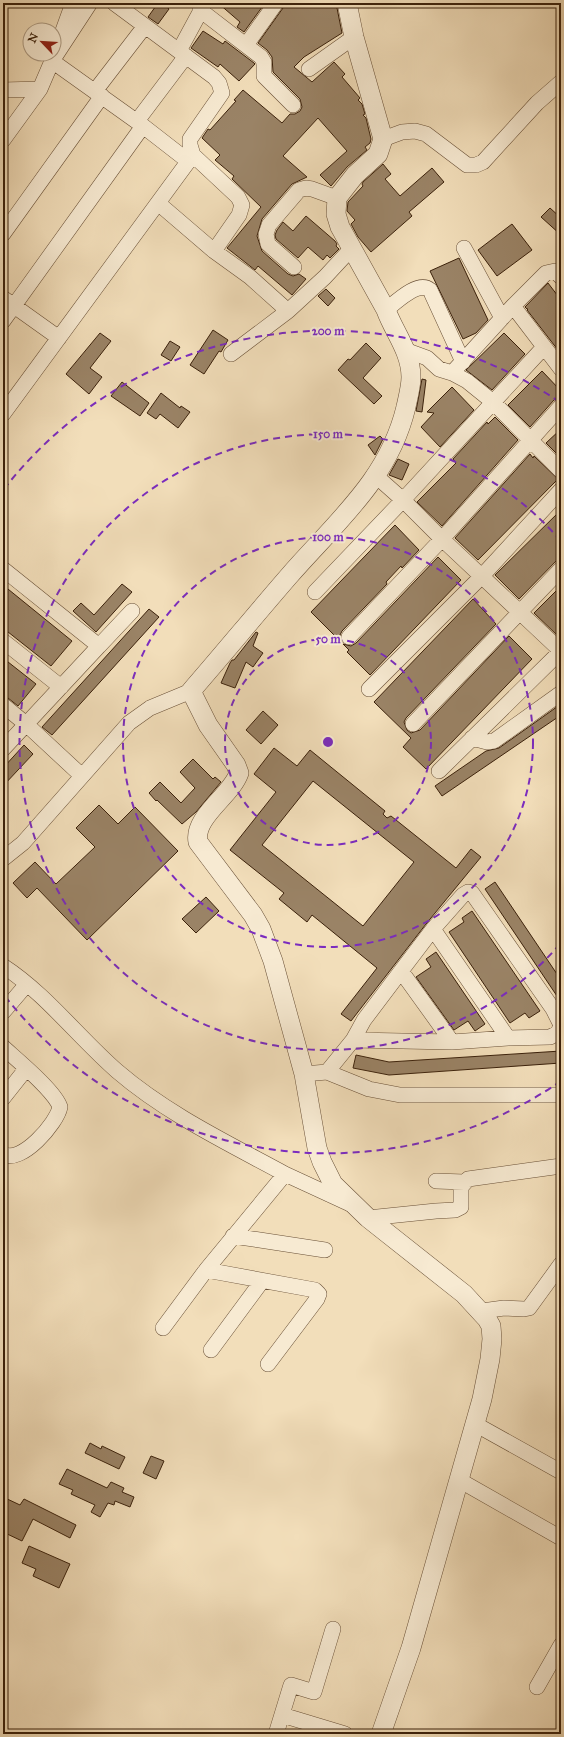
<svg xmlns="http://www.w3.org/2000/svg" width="564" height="1737" font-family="'IM FELL Great Primer',serif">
<rect width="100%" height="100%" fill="#f2deba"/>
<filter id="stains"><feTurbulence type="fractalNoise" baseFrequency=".005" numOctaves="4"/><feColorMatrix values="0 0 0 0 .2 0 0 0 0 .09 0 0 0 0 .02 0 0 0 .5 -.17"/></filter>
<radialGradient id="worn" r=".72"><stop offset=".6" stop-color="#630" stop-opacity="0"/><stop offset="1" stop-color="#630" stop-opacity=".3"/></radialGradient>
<!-- building -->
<path fill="#9a8366" stroke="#3b210b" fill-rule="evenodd" d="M158,3H162L169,9L158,24L148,17Z
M218,3H265L244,32L237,27L240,22Z
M285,3H336L342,33L304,57L294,67L312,82L334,62L345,74L342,77L360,98L358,100L362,104L365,114L363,115L366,118L371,139L370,143L365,147L367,150L347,167L331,186L320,175L347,151L318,118L283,156L307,177L292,184L262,219L257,236L262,251L288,274L293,276L299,274L306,279L292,295L258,266L255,270L227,248L261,207L232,179L234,176L215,160L220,155L202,138L208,129L210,130L236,101L234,100L243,90L282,123L290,114H295L300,111L302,107L300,99L273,72L272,57L267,50L258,43L283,8Z
M203,31L223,44L225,41L254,63L255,64L239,81L220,64L218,67L191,48Z
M383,164L391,174L385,179L400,196L432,168L444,182L409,212L412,216L371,252L358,237L351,224L355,220L347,211L348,202L363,186L362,184L363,182Z
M550,208L561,218V235L541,217Z
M306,216L335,241L337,244L336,246L339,249L330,258L327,255L323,260L308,247L298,258L276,239L275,235L277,230L283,222L293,231Z
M512,224L532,250L497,276L478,250Z
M459,258L488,320L476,333L463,339L430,271Z
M548,283L561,300V354L527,310L528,309H527L525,307Z
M326,289L335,298L328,306L318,296Z
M213,330L228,340L221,352L219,351L204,374L190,365Z
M100,333L111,341L90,368L102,377L89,394L66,374Z
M504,333L525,354L492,390L466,370Z
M170,341L180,347L171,361L161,355Z
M366,343L381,358L363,378L382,396L374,404L338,370L348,359L350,360Z
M542,371L561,391V397L554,400L530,427L508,405Z
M422,379L426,380L422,412L416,411Z
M122,382L149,403L140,416L111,396Z
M452,387L474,410L440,447L421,427L434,413L427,412Z
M161,393L180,408L181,406L190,412L178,428L160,414L156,419L147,413Z
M495,417L518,440L442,526L417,502L456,463L453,459L487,422L488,424Z
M561,429V458L546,443Z
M380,436L383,439L375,455L368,445Z
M530,454L533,458L534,456L558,479L478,560L455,538Z
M398,459L409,464L402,480L389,475Z
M561,510V556L519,599L495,575Z
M395,525L419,550L402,568L401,566L386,582L387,584L342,631L340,635L342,643L311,612Z
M438,557L461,580L370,675L347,652L349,650L343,644L351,646L356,643Z
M122,584L132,592L96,632L73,611L81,603L94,615Z
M3,585L72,641L51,666L3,628Z
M561,586V633L558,636L534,613Z
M473,599L496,624L406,718L404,722L407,730L411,733L420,730L509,636L532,659L426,769L403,747L411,738L374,702Z
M149,609L159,617L52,735L42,727Z
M256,632L258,633L253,646L263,653L253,667L246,662L235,688L221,683L230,663L232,660H234Z
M3,658L36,684L18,706L8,698L3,696Z
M561,704V715L442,796L435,786L486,751L499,748Z
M263,711L278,725L261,744L246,730Z
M24,745L33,754L3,786V768Z
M274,748L297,766L310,750L385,811L383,814L387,818L391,816L456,868L471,849L481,857L426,924L351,1021L341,1014L377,968L312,915L307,922L279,899L284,893L230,850L276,792L254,774ZM313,781L414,862L363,926L262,845Z
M193,759L213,779L215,777L221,782L196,812L182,824L157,800L156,801L149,793L160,782L181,803L195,788L180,772Z
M99,805L118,824L135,807L178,851L87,940L37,888L27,898L13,883L35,862L56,884L95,847L76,828Z
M495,882L561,980V1002L485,889Z
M206,897L219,911L196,933L182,919Z
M472,911L540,1011L529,1018L525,1013L510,1023L449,932L464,922L462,918Z
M436,952L485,1024L475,1031L468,1021L454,1030L416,977L431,967L426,959Z
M561,1051V1063L389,1075L353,1068L356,1055L389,1062Z
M90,1443L101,1449L102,1446L125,1457L119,1469L85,1453Z
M151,1456L164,1461L156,1479L143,1473Z
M67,1469L107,1488L111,1482L124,1488L122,1492L134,1497L130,1507L115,1501L114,1505L108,1503L100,1517L91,1512L95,1505L71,1494L73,1490L59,1484Z
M3,1497L20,1505L24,1499L76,1525L70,1538L33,1519L22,1541L3,1532Z
M29,1546L70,1564L59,1588L33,1576L36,1569L22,1563Z"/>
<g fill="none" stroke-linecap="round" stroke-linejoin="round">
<defs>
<path id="minor" d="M73,3L52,61L90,3
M114,3L214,77L219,83L222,93L190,139V145L193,155L238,197L242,205L239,215L214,251L250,277L288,311L325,277L351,249
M200,10L261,57L264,62V76L293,105
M246,45L276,3
M179,51L205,3
M309,69L354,37
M3,90L40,89
M95,91L145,26
M137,121L186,56
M383,139L402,132L415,131L426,134L467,165H476L483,162L537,103L561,82
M3,140L40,89L52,61L143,126L188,161
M158,203L214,251
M3,234L102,96
M464,248L502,318
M294,267L268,244L266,234L269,225L299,190L306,188L312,189L337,198
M561,277L555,271L546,273L513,306L452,373L467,381L493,402L561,471
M3,298L59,338
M513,306L561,369
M386,310C396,302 418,280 430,290L463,362
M3,321L143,126
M405,350L427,358L439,369L452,373
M231,354L288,311
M3,414L193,155
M376,476L403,500L442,539L561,651
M3,569L99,646L3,749
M315,592L403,500L544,347
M349,637L442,539L561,406
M3,641L61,687
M99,646L132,611
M369,689L482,576L561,490
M3,705L26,724L82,776
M413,724L561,569
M472,738L487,742L494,741L561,693
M439,771L561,651
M3,859L23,843L129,723L150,708L191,691
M433,929L508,1038
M3,966C46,994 78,1037 117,1071C167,1114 228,1143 285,1174
M401,971L452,1042
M3,1012L27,984
M3,1047C16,1059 55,1091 60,1107C57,1123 21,1165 3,1154
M327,1072L353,1040L364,1020L401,971L433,929L463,895L468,892L472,893L553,1009L561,1025L558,1033L550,1037L508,1038L452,1042L353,1040
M304,1074L327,1072L369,1089L400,1095H561
M3,1098L26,1069
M436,1181L464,1182
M368,1218L436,1211L455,1210L461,1207V1187L468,1179L561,1166
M233,1236L325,1250
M206,1270L315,1290L319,1294L317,1299L268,1364
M482,1311L504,1308L524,1309L529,1308L561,1264
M163,1328L206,1270L285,1174L350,1204
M211,1350L262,1281
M475,1424L561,1472
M459,1480L561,1538
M537,1687L561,1645
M282,1715L345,1734
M276,1734L291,1685L314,1692L333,1629"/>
<path id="tertiary" d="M347,3L354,37L383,139L378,154L355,175L337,198L336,214L340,227L386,310C394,332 411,352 411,377C411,387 408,397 406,407C389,479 336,522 289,576C256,614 224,653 191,691L208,725L236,765L239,773C231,796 193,817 198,842L253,915L261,929L273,961L304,1074L317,1148L322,1162L333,1184L368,1218L464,1294L487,1319L491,1326L492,1339L490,1359L482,1399L411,1648L381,1734"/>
</defs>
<!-- minor casing -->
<use href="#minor" stroke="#695037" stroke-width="16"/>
<!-- tertiary casing -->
<use href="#tertiary" stroke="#695037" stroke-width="20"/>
<!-- minor -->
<use href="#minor" stroke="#f7ead2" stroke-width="15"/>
<!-- tertiary -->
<use href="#tertiary" stroke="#f7ead2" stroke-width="19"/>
</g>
<!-- distance rings -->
<g fill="none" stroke="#7b2cbf" stroke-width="2" stroke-dasharray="7 5">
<circle cx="328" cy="742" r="103"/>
<circle cx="328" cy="742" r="205"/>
<path d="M560 944A308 308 0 1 1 560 540"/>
<path d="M561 1081A411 411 0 0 1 4 995M4 489A411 411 0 0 1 561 403"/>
</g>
<circle cx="328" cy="742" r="6" fill="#7b2cbf" stroke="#f7ead2" stroke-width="2"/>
<g font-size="12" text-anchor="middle" font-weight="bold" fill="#7b2cbf" stroke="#f7ead2" stroke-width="4" stroke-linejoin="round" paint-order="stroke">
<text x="328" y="335">200 m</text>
<text x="328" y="438">150 m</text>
<text x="328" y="541">100 m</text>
<text x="328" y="643">50 m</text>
</g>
<!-- margin -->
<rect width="564" height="1737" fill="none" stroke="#f2deba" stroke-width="16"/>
<rect x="4" y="4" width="556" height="1729" fill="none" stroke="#3b210b" stroke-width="2"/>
<rect x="8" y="8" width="548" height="1721" fill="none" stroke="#3b210b"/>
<!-- north arrow -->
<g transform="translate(42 42) rotate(295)"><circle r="19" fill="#f7ead2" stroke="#ac9a82"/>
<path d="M0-3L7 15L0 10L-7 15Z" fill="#8f2418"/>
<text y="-6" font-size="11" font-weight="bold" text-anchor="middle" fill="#3b210b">N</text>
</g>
<rect width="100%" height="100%" filter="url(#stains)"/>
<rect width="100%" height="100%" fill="url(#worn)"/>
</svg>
